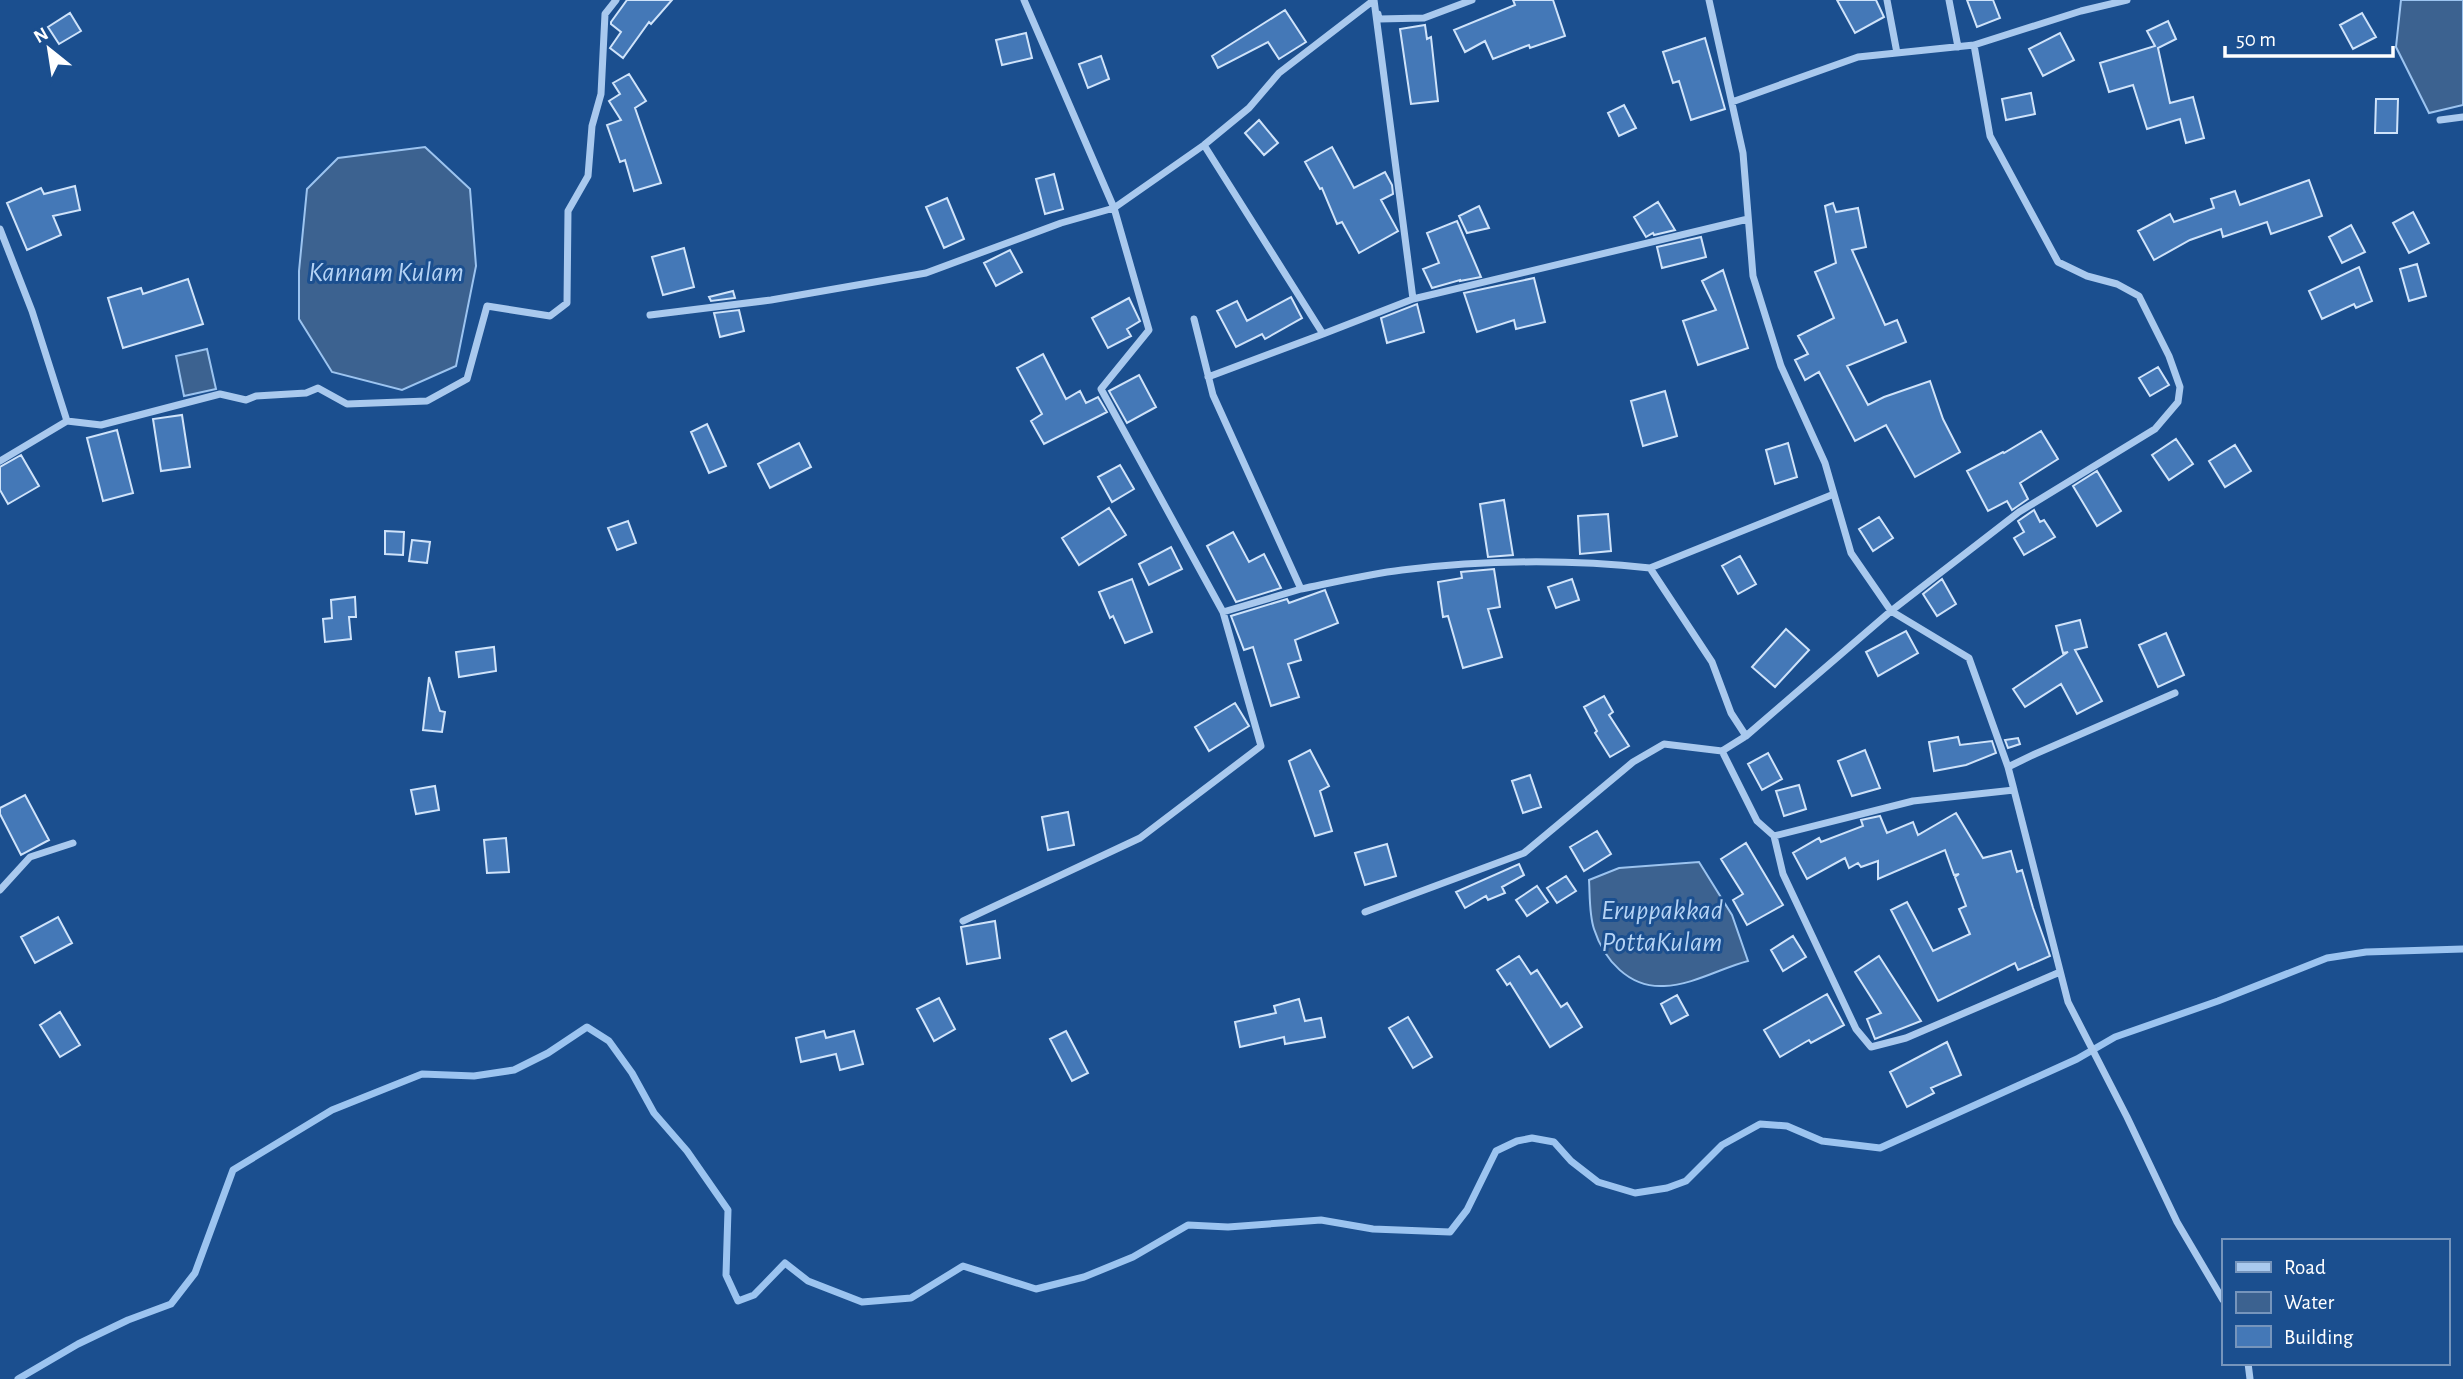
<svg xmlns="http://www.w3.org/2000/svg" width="2463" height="1379" font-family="'Alegreya Sans',sans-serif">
<rect width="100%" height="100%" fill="#1b4f8f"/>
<!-- water -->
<path fill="#3c6290" stroke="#9cc4f0" stroke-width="2" d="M2401,0H2463V105L2429,113L2396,47Z
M425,147L470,189L476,266L456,366L402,390L332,372L299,319V271L307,189L338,158Z
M207,349L216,389L184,396L176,356Z
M1699,862L1732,915L1748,961C1721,968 1693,985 1664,986C1629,988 1604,960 1594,929C1589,914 1590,895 1589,880L1619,868Z"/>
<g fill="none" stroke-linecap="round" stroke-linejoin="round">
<!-- stream -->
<path stroke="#9cc4f0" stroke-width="7" d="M18,1379L78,1344L128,1320L171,1304L195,1273L233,1170L332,1110L422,1074L474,1076L514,1070L548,1053L587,1027L609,1041L632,1073L654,1113L687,1151L728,1210L726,1275L738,1301L754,1295L785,1263L808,1281L862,1302L911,1298L963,1266L1036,1289L1084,1277L1133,1257L1188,1225L1228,1227L1321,1220L1373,1229L1450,1232L1467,1210L1496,1151L1517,1141L1532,1138L1554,1142L1571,1161L1598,1182L1635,1193L1667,1188L1686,1181L1722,1145L1760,1124L1787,1126L1822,1141L1880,1148L2077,1059L2115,1037L2218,1001L2327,958L2366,952L2463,949"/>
</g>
<!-- building -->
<path fill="#4478b7" stroke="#cfe3fa" stroke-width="2" d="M627,0H672L651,24L649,22L623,58L610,48L621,32L611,24V22Z
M1513,0H1553L1565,36L1530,48L1529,45L1493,59L1485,41L1465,52L1454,30L1515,5Z
M1837,0H1876L1884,17L1855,33Z
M1967,0H1993L2000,18L1977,27Z
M1285,10L1306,42L1279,59L1268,42L1218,68L1212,56Z
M70,13L81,31L59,44L48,27Z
M2362,13L2376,37L2353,49L2340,25Z
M2168,21L2176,39L2158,48L2170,103L2193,97L2204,138L2186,143L2180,119L2147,129L2133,85L2109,92L2100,63L2155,46L2147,31Z
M1425,25L1427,39L1431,37L1438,101L1411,104L1400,29Z
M1026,33L1032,58L1002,65L996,40Z
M2060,33L2074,60L2043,76L2029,49Z
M1705,38L1725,109L1691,120L1679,81L1673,83L1663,52Z
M1101,56L1109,79L1088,88L1079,64Z
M629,74L646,101L635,108L661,183L634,191L625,160L620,162L607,125L621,120L609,101L620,94L613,83Z
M2031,93L2035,114L2006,120L2002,99Z
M2376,99H2398L2397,133H2375Z
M1624,105L1636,128L1619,136L1608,113Z
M1259,120L1278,143L1264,155L1245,133Z
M1332,147L1354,188L1385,172L1392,185L1393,194L1381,200L1398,231L1359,253L1342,222L1337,224L1322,188L1320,189L1305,162Z
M1054,174L1063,209L1045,214L1036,179Z
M2309,180L2322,216L2271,234L2267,222L2223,237L2221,229L2190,240L2154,260L2138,231L2170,214L2174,222L2214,208L2211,199L2235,191L2240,205Z
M75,186L80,210L53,216L61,235L27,250L7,203L41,188L44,194Z
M947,198L964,239L944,248L926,207Z
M1658,202L1675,230L1654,235L1653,233L1646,237L1634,217Z
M1833,203L1836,212L1858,208L1866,247L1852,250L1885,325L1897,320L1906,342L1847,366L1868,405L1884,397L1930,381L1943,419L1960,452L1915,477L1886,425L1855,441L1819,372L1805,380L1795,360L1808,354L1798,336L1834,318L1815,272L1836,263L1825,206Z
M1479,206L1489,228L1467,233L1459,216Z
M2413,212L2429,243L2409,253L2393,223Z
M1457,221L1481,277L1460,281V280L1432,288L1423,269L1439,263L1427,233Z
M2351,225L2365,252L2342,263L2329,237Z
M1701,237L1706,257L1662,268L1657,247Z
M684,248L694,287L663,295L652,257Z
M1010,250L1022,272L996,286L984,263Z
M2417,264L2426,296L2409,301L2400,269Z
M2359,267L2372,301L2356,308L2354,304L2322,319L2309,291Z
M1723,270L1748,348L1698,365L1683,321L1716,310L1702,281Z
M1534,278L1545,322L1516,329L1514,320L1477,332L1464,293Z
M188,279L203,324L123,348L108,298L141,288L143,294Z
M733,291L735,298L711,301L709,297Z
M1291,297L1302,318L1265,339L1262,334L1236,347L1217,311L1237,301L1247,321Z
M1129,298L1140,321L1127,329L1131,336L1108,348L1092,318Z
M1417,304L1424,332L1387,343L1381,318Z
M739,310L744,331L720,337L714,313Z
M1043,354L1066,399L1080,391L1086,403L1098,397L1107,412L1044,444L1031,421L1042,414L1017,368Z
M2158,367L2169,385L2150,396L2139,378Z
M1139,375L1156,407L1127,423L1109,391Z
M1665,391L1677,436L1643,446L1631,401Z
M182,415L190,467L161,471L153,419Z
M707,424L726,466L709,473L691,432Z
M117,430L133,493L103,501L87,438Z
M2041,431L2058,459L2020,483L2028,499L2012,510L2007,501L1988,511L1967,471L2003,452L2004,453Z
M2176,439L2193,464L2169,480L2152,455Z
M799,443L811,467L770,488L758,464Z
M1788,443L1797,477L1775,484L1766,450Z
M2235,445L2251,471L2225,487L2209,461Z
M21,455L39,486L8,504L0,490V467Z
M1120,465L1134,489L1112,502L1098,477Z
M2097,471L2121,511L2097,526L2073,486Z
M1504,500L1513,555L1488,557L1480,504Z
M1109,508L1126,535L1079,565L1062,538Z
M2034,510L2040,522L2044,520L2055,537L2024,555L2014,538L2024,532L2018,521Z
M1608,514L1611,551L1580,554L1578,516Z
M1879,517L1893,538L1873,551L1859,529Z
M628,521L636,543L617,550L608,528Z
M385,531L404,532L403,555L385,554Z
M1233,532L1249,562L1264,554L1281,588L1236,602L1207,546Z
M412,540L430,542L427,563L409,561Z
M1171,547L1182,569L1149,585L1139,564Z
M1740,556L1756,584L1738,594L1722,566Z
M1494,569L1500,607L1488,609L1502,657L1463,668L1448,616L1443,617L1438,582L1462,578L1461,572Z
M1132,579L1152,632L1125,643L1113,616L1110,618L1099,592Z
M1572,579L1579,600L1556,608L1548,587Z
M1942,579L1956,604L1937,616L1923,594Z
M1325,590L1338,623L1295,640L1301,660L1288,664L1299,697L1271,706L1253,647L1244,650L1231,616L1287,599L1289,603Z
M355,597L356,617H349L351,639L325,642L323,619L332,618L331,600Z
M2080,620L2087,647L2075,650L2102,701L2077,714L2061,684L2025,707L2013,689L2068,652L2063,653L2056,626Z
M1786,629L1809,650L1775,687L1752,667Z
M1906,631L1918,653L1878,676L1866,652Z
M2166,633L2184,675L2158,687L2139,645Z
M494,647L496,671L459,677L456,652Z
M429,677L440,711L445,712L442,732L423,730Z
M1604,696L1613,712L1609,715L1629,746L1610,757L1595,733L1597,731L1584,707Z
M1235,703L1249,726L1209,751L1195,727Z
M1958,737L1960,745L1992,741L1996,753L1966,765L1934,771L1929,742Z
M2018,738L2020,744L2008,748L2005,740Z
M1310,750L1329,786L1320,791L1332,831L1315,836L1289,761Z
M1865,750L1880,788L1852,796L1838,761Z
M1768,753L1782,779L1762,790L1748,764Z
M1530,775L1541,807L1523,813L1512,781Z
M1799,785L1806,809L1784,816L1776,791Z
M435,786L439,810L416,814L411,790Z
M25,795L49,840L21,855L0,814V808Z
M1068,812L1074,845L1048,850L1042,817Z
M1956,813L1983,858L2011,851L2017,872L2022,870L2033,908L2050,956L2018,970L2015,963L1938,1001L1891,910L1907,902L1933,951L1970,934L1959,909L1966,906L1955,877L1959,874L1954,875L1945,850L1878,879V861L1861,867L1858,863L1849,868L1845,858L1807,879L1793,853L1819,838L1821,842L1863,826L1861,820L1880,816L1887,833L1913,822L1918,835Z
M1597,831L1611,854L1584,871L1570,847Z
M506,838L509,872L487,873L484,840Z
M1746,843L1783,905L1747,925L1733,900L1743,894L1721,859Z
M1387,844L1396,876L1365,885L1355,853Z
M1519,864L1524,875L1502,887L1505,893L1488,900L1486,896L1465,908L1456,892Z
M1566,876L1576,891L1557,903L1547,888Z
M1537,886L1548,902L1527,916L1516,900Z
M58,917L72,943L35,963L21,937Z
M995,921L1000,958L967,964L961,927Z
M1793,936L1806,957L1783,971L1771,950Z
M1519,956L1531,974L1537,970L1561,1007L1567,1003L1582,1027L1550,1047L1510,983L1507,985L1497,970Z
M1879,956L1921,1021L1875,1039L1867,1019L1881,1013L1855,972Z
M1827,994L1844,1025L1811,1043L1809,1040L1780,1057L1764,1030Z
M1677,995L1688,1015L1671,1024L1661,1004Z
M939,998L955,1029L934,1041L917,1009Z
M1299,999L1305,1021L1321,1018L1325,1037L1285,1044L1284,1037L1240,1047L1235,1022L1276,1013L1274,1006Z
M60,1012L80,1045L60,1057L40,1025Z
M1408,1017L1432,1057L1413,1068L1389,1028Z
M824,1031L826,1038L854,1031L863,1064L840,1070L836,1054L801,1062L796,1038Z
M1066,1031L1088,1073L1072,1081L1050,1039Z
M1947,1042L1961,1075L1931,1088L1934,1093L1907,1107L1890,1072Z"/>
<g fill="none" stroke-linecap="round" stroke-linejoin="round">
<!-- minor -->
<path stroke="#a9c9ee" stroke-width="7" d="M1709,0L1743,153L1753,276L1781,366L1825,463L1851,553L1891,611L1969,658L2008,767L2014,790
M1887,0L1897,53
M1949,0L1958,47
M1378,14L1379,19L1424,18L1472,0
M1732,102L1858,57L1974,45L2081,11L2127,0
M2440,120L2463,117
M0,229L32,311L67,421L0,461
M1413,299L1748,219
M650,315L771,300L926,273L1061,223L1114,208L1204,145L1249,108L1279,73L1374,0L1413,299L1323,334L1204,145
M1194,319L1213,395L1301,589C1335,582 1369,574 1402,570C1485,560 1568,559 1650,568L1712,662L1731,713L1746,736L1722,751L1757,821L1774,836L1783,874L1856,1029L1871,1047L1906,1038L2060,972
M1208,377L1323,334
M67,421L101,425L220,394L246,400L256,396L306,393L318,388L347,404L427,401L467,379L487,306L550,316L567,303L568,211L588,176L592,126L601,94L605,14L616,0
M1650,568L1834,494
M1223,612L1301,589
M1746,736L1891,611L2019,512L2155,429L2178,402L2180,387L2169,356L2139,296L2117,284L2087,276L2058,262L1990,136L1974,45
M2008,767L2035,754L2175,693
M1774,836L1913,801L2014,790L2068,1002L2127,1117L2177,1222L2223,1300
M0,890L30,857L73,843
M1365,912L1524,853L1633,762L1664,744L1722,751
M963,921L1140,838L1261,746L1223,612L1101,389L1149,330L1114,208L1024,0
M2248,1363L2250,1379"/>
</g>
<g text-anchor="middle" stroke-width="6" stroke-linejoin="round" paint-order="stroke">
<!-- water labels -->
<g font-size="28" font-style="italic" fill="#b5d3f5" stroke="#1b4f8f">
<text x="386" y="281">Kannam Kulam</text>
<text x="1662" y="919">Eruppakkad<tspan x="1662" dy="32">PottaKulam</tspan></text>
</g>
</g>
<!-- legend -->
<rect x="2222" y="1239" width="228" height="126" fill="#1b4f8f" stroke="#7695bc" stroke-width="2"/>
<rect x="2236" y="1262" width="35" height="10" fill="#a9c9ee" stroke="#7695bc" stroke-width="2"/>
<text x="2284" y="1274" font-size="21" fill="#ffffff">Road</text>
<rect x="2236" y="1292" width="35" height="21" fill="#3c6290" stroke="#7695bc" stroke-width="2"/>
<text x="2284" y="1309" font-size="21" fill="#ffffff">Water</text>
<rect x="2236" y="1326" width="35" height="21" fill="#4478b7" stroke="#7695bc" stroke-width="2"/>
<text x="2284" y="1344" font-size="21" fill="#ffffff">Building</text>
<!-- north arrow -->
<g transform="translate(49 49) rotate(330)" stroke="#1b4f8f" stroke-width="5" paint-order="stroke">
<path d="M0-5L12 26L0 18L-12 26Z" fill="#ffffff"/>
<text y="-10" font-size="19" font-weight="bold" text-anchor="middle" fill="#ffffff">N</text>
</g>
<!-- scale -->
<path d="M2225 46v10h168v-10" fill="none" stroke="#ffffff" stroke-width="3.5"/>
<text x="2236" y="46" font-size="21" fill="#ffffff" stroke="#1b4f8f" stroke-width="5" paint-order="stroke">50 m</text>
</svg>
